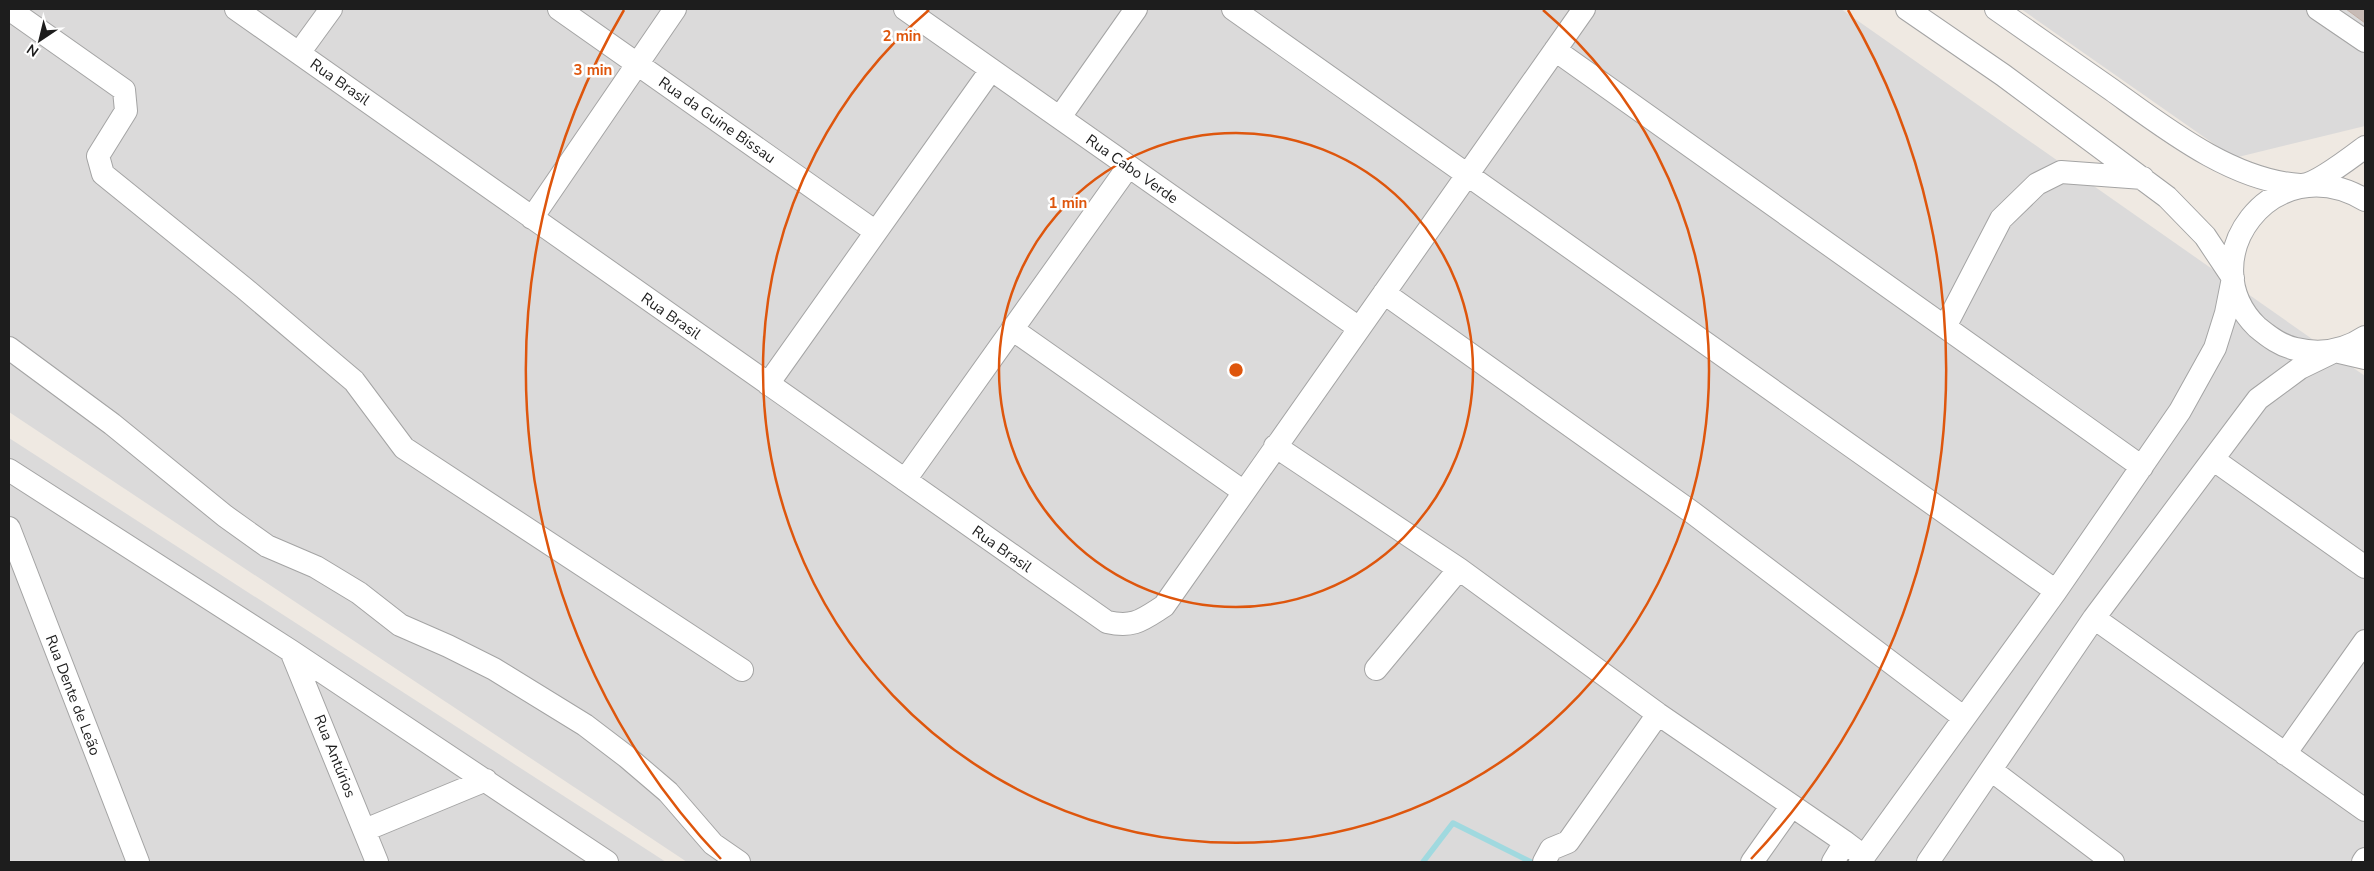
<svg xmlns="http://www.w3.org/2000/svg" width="2374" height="871" font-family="'Nunito Sans',sans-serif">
<rect width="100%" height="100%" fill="#efe9e2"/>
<!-- residential -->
<path fill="#dbdada" d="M9,9H1841L2365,376V862H687L9,412Z
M2021,9H2365V126L2234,158Z
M9,438L666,862H9Z"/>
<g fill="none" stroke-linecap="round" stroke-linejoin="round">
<!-- stream -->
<path stroke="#a0d9df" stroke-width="5.5" d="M1423,862L1453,823L1531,862"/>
</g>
<!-- building -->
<path fill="#c7bbb6" stroke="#c1aea4" d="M2346,9H2365V23Z"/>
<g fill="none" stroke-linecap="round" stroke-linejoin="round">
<defs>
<path id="minor" d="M9,9L124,90L126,111L98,156L103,174L244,288L354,381L404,448L742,670
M236,9L1107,622C1134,628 1142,620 1164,606L1584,9
M559,9L876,232
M905,9L1359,328
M1233,9L2056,591
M1996,9C2035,36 2073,63 2112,90C2165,128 2232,181 2300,185C2314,186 2353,156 2365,147
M2318,9L2365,41
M1555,50L2142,467
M299,53L331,9
M1060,117L1136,9
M2365,200C2272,145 2189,261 2257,327C2269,337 2281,346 2296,349C2321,355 2344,351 2365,337
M532,218L675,9
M1384,293L1693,513L1963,717
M1945,327L2001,219L2037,184L2061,172L2143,178
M1012,329L1244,492
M9,348L112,424L225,516L267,546L316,567L359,593L400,625L448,646L494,669L585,725L627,757L668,792L713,844L739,862
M768,384L991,70
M1275,446L1459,569L1658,714L1845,842
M2214,460L2365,567
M9,470L291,651L607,862
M905,480L1128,167
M9,528L138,862
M2094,618L2365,810
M291,651L377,862
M1376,669L1459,569
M2285,754L2365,641
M1991,770L2113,862
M365,830L486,780
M1544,862L1551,849L1568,842L1658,714
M1752,862L1791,807
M1833,862L1845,842L1857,851
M1860,862L2056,591L2180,411L2215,348L2226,313L2233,278L2205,236L2167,197L2003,75L1907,9
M1928,862L2094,618L2258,399L2300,368L2335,351L2365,358
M2363,862L2365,859"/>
</defs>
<!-- minor casing -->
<use href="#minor" stroke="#a4a4a4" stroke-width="24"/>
<!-- minor -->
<use href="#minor" stroke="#fff" stroke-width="22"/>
</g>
<!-- distance rings -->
<g fill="none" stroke="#de560d" stroke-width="2.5">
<circle cx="1236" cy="370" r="237"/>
<path d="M1543 10A473 473 0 1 1 929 10"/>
<path d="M721 859A710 710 0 0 1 624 10M1848 10A710 710 0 0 1 1751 859"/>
</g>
<g text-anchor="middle" stroke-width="5" stroke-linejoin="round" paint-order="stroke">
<!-- street labels -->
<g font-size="15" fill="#1d1d1d" stroke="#fff">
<text transform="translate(340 82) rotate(35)" y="5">Rua Brasil</text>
<text transform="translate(717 120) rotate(35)" y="5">Rua da Guine Bissau</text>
<text transform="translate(1132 169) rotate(35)" y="5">Rua Cabo Verde</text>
<text transform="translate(671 316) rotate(35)" y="5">Rua Brasil</text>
<text transform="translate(1002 549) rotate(35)" y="5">Rua Brasil</text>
<text transform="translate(73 695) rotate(69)" y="5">Rua Dente de Leão</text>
<text transform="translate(335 756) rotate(68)" y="5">Rua Antúrios</text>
</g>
</g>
<circle cx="1236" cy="370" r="8" fill="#de560d" stroke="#fff" stroke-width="2.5"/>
<g font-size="15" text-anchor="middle" font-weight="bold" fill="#de560d" stroke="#fff" stroke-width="5" stroke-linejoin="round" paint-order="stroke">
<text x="902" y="41">2 min</text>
<text x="593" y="75">3 min</text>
<text x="1068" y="208">1 min</text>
</g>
<!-- border -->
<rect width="2374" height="871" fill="none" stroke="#1d1d1d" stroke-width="20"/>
<!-- north arrow -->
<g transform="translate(40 40) rotate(215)" stroke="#ffffff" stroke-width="4" paint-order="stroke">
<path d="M0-4L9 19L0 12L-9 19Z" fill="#1d1d1d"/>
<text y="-8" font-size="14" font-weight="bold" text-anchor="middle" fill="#1d1d1d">N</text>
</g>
</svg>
